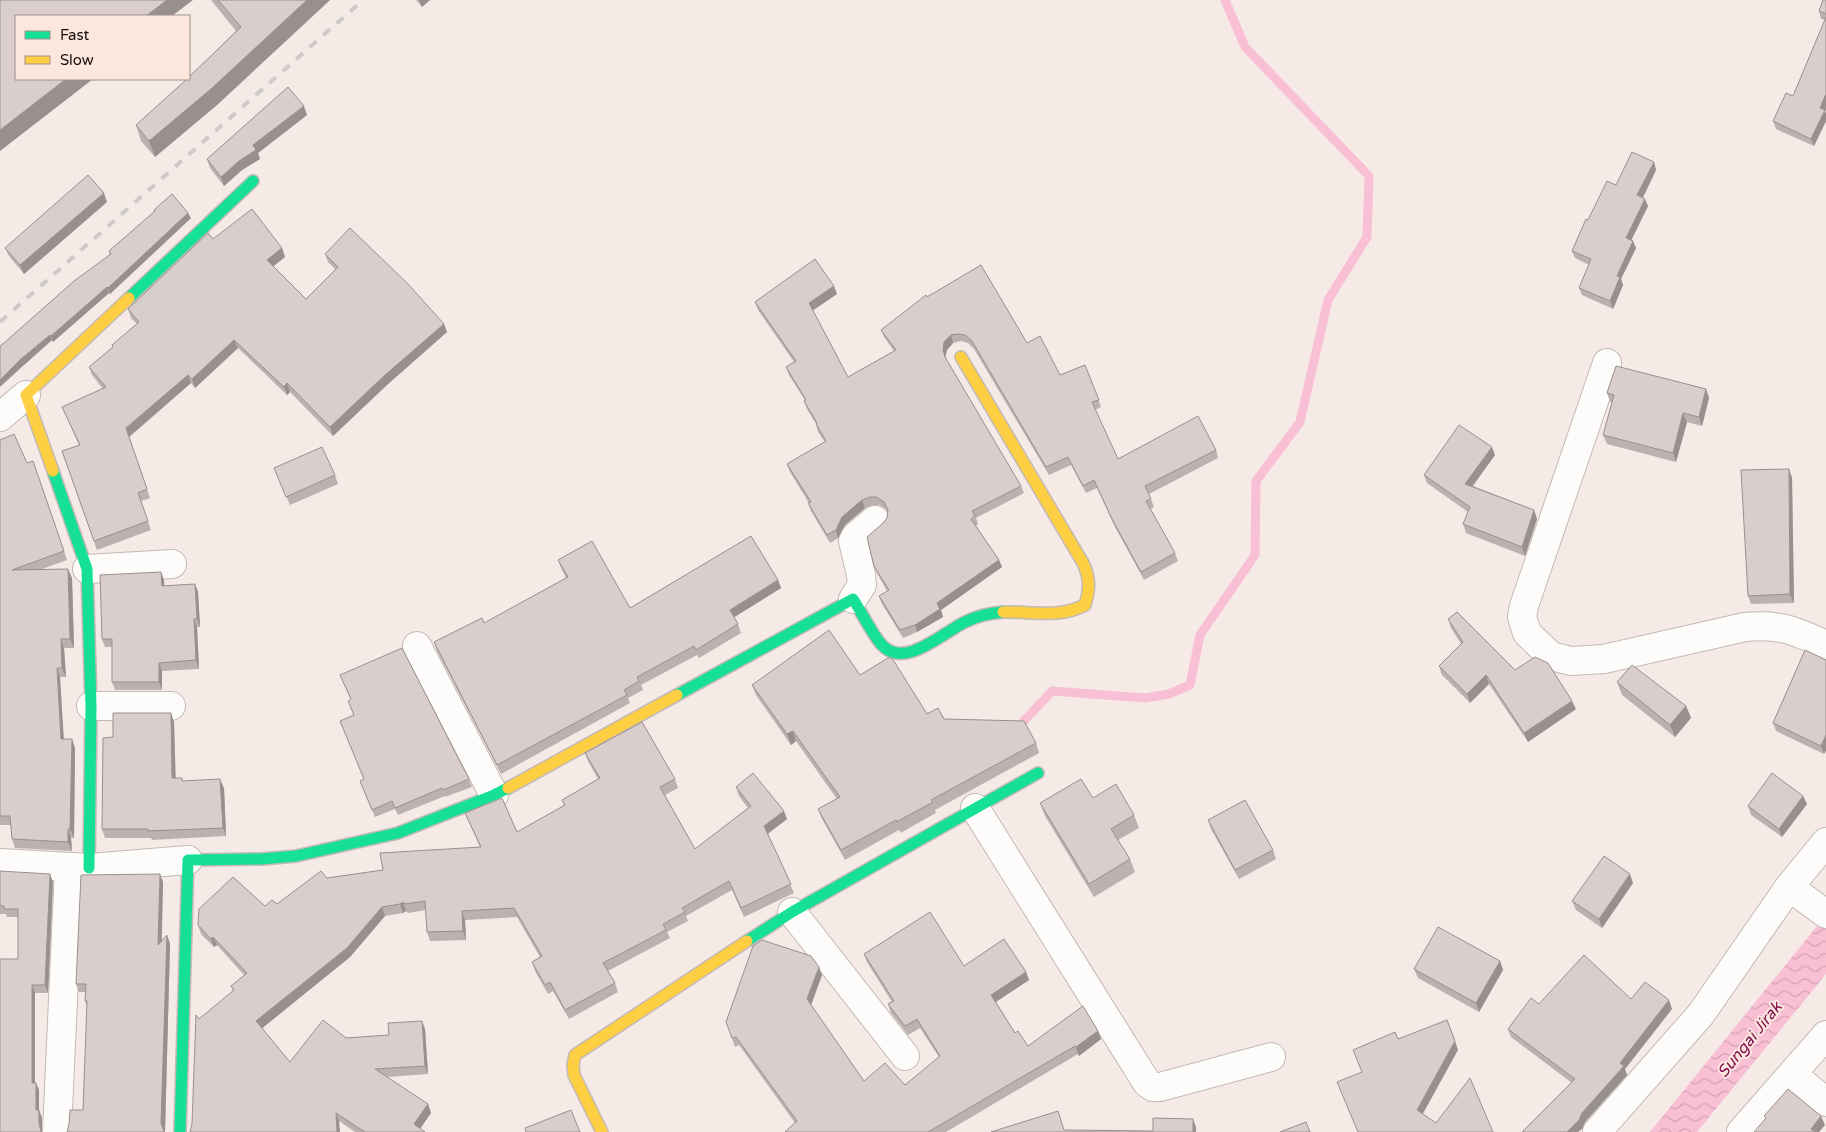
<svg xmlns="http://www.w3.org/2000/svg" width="1826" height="1132" font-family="'Varela Round',sans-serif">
<defs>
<pattern id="water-waves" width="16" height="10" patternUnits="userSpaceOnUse" patternTransform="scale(1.25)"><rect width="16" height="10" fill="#f9bfd4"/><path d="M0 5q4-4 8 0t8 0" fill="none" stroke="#d5a3b5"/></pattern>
</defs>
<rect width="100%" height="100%" fill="#f5eae5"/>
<!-- water -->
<path fill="url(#water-waves)" d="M1826,915V974L1697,1132H1650Z"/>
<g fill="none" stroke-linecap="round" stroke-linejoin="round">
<!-- stream -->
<path stroke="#f9bfd4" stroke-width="9" d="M1023,722L1052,691L1145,698L1169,694L1190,685L1200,635L1255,555L1256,481L1300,422L1328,300L1367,237L1369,176L1245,47L1225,0"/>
<defs>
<path id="street" d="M1607,363L1524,606L1522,617L1527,633L1551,656L1571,661L1604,659L1745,627C1780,624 1794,630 1826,645
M0,417L26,395
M87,569L172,564
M853,599L862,585L861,575L853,541L855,537L875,520
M417,646L494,795
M91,706H171
M975,808L1147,1083L1153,1087H1160L1271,1057
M0,863L89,868L188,860
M1789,887L1826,914
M792,912L905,1056
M1792,1074L1826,1102
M57,1132L69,868
M1597,1132L1701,1014L1789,887L1826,842
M1741,1132L1826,1035"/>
<path id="fast" d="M129,298L253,181
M53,471L87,569L91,706L89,868
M677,695L853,599C861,611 873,636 882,645C904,670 944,632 965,622C977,616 990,613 1003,612
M747,941L792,912L1038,773
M180,1132L188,860L261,859L296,856L398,833L494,795L508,788"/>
<path id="slow" d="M961,357L1083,563C1090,578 1090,589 1085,605C1058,619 1031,611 1003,612
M53,471L26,395L129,298
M508,788L677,695
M602,1132L574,1075L573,1065L575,1055L747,941"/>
</defs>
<!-- street casing -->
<use href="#street" stroke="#c3b9b5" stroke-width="30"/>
<!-- fast casing -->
<use href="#fast" stroke="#c3b9b5" stroke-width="14"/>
<!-- slow casing -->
<use href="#slow" stroke="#c3b9b5" stroke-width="14"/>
<!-- street -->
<use href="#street" stroke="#fefcfb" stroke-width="28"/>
<!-- fast -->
<use href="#fast" stroke="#16e098" stroke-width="11"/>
<!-- slow -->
<use href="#slow" stroke="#ffcf43" stroke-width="11"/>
<!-- rail -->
<path stroke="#cdcac9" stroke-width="4" stroke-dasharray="9 9" stroke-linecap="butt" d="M0,322L363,0"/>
</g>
<!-- wall -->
<path fill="#bbb1af" d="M211,0H330L217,105L155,157L141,141L136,125L178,88L236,31Z
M416,0H430L422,7Z
M1826,0V109L1825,111L1826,114V121L1814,146L1776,129L1773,121L1793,96L1825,20L1821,19L1819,11Z
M307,115L258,153L260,159L242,170L224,186L210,168L207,159Z
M1654,162L1656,170L1643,198L1648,206L1631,240L1633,241L1636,248L1621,279L1623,285L1613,309L1582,295L1579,288L1589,265L1575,258L1572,251L1588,220L1616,185Z
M107,202L24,274L9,256L5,248Z
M154,210L191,218L110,294L109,293L53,342L52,340L24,365L4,343L110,254L109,251L155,212Z
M213,239L282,248L285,257L273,266L306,299L336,270L328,262L325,254L444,324L447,332L388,384L333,436L290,392L287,395L238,348L195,388L191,383L129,437L150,498L141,501L151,530L97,550L62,451L79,445L62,407L103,389L92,375L89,367L113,347L112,345L137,324L131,318L128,309Z
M837,294L813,310L848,377L894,351L884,337L881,330L927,297L1027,343L1060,375L1085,365L1101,407L1095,410L1118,459L1216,450L1218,458L1149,494L1154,507L1150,509L1175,553L1178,561L1144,580L1115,527L1097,488L1086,493L1071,465L1049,475L974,349L968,343L961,341L953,343L947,350L945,358L1021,486L1024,493L976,518L978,524L976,526L999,560L1002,567L941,610L943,617L917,632L903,638L882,604L879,596L887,591L877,573L874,566L882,524L887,518V510L880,505H873L865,508L845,525L838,538L830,543L811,511L808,503H809L790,472L787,464L825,442L818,432L816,424L807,409L804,401L805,400L789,375L786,367L794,362L758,310L755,302Z
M1706,389L1709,398L1702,426L1687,422L1676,462L1607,444L1603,435L1612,402H1610L1607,393Z
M0,440L27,463L33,461L67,560L42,569L72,578L74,648H64L66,677H60L64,739H72L75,748L74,838H71L72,851L15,848L12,839L11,825H0Z
M1495,455L1473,486L1534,510L1537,519L1525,556L1466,533L1463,524L1468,512L1427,483L1424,475Z
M274,468L335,475L338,484L290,505Z
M1789,469L1792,478L1794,603L1751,604L1748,596Z
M558,560L630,608L778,580L781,588L734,617L738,624L741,633L699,658L697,655L641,685L643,690L628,698L630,703L501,774L437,651L434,642L484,623L566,578L561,568Z
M161,572L164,580V586L195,584L198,592L200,627H197L199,669L162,671V690H115L112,682V647H105L102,639Z
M1448,619L1515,670L1576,709L1528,742L1489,684L1470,703L1442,675L1439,666L1461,644L1451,628Z
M1805,650L1824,754L1776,731L1773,723Z
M340,675L469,779L472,787L445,797V796L398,815L395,809L375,817L360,781L364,779L340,721L354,715L348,701L351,700Z
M860,675L927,714L1036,743L1039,753L935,810L936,813L904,831L901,833L899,830L845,860L822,819L818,809L837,799L796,741L791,745L756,695L752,685Z
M1617,682L1686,706L1691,718L1675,737L1622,695Z
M171,713L174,722L175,778L183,781L224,788L226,836L152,840L151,838H105L102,829L113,737Z
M585,753L675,779L678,788L665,795L695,849L748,808L739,796L736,787L787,819L768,834L794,893L744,917L732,890L686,916L688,921L667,932L670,938L608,971L615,983L618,992L569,1019L553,991L548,994L535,971L532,962L540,957L517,917L465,920L466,940L430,941L427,932L426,910L408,913L406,911L403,913L385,916L350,957L262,1028L290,1062L346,1038L389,1035L422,1021L425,1029L428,1074L387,1077L428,1104L431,1113L420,1128L425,1132H355L339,1121L192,1124L199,1019L233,991L231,986L244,975L217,945L214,947L201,934L198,925L265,906L277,904L327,878L383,870L480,847L465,813L517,832L564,806L562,800L598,779L588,761Z
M1803,796L1807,804L1782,837L1751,815L1748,806Z
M1093,798L1134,815L1139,828L1118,840L1130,859L1135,872L1094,897L1045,816L1040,803Z
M1208,820L1273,850L1276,859L1239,879L1211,829Z
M0,871L53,882L48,993H35V1083H36L39,1090V1110L42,1118V1132H0L18,959V917H7L6,914H0Z
M163,882L162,941L167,935L170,944L165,1132L83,1110L87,1006L85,1001L86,992H79L76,984Z
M1633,883L1602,928L1576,910L1572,901Z
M864,954L964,966L1026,972L1029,980L996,1002L1015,1033L1028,1046L1098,1031L1101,1039L1079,1056L1078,1054L946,1132H785L795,1123L739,1045L735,1047L726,1022L819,967L822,975L811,1005L864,1081L905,1085L939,1057L920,1028L908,1035L891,1013L888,1004L892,1002L867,962Z
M1500,961L1503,970L1479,1012L1418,978L1414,969Z
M1631,999L1672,1009L1625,1069L1627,1075L1585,1122L1582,1129L1572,1083L1511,1037L1508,1029L1539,1004Z"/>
<!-- shaded-wall -->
<path fill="#98908f" d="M167,0H193L172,16H146Z
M307,0H330L217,105L155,157L149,141Z
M419,0H430L422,7Z
M66,79H93L0,151V130Z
M1826,94V109L1825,111L1826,114V121L1814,146L1811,139L1820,108Z
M304,106L307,115L258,153L260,159L242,170L224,186L221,177L253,145Z
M1654,162L1656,170L1640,203L1637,195Z
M104,193L107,202L24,274L20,265Z
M1645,199L1648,206L1629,245L1626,238Z
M188,213L191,218L110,294L108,288Z
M1633,241L1636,248L1621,279L1623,285L1613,309L1610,301L1617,276Z
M282,248L285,257L270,269L267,260Z
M834,286L837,294L812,311L809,303Z
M107,287L109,293L53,342L51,336Z
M444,324L447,332L388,384L333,436L330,427L385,375Z
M50,335L52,340L24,365L0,387V380L21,359Z
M951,335L953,343L947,350L945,358L943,350L944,342Z
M234,340L238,348L195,388L192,379Z
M188,375L191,383L129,437L150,498L126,428Z
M287,383L290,392L287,395L284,387Z
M1706,389L1709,398L1702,426L1699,417Z
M1683,413L1687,422L1676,462L1673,453Z
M1492,447L1495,455L1468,492L1465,484Z
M1789,469L1792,478L1794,603L1790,594Z
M862,500L865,508L845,525L838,538L836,530L842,517Z
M1534,510L1537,519L1525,556L1522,547Z
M999,560L1002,567L941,610L943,617L917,632L915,625L937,603Z
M68,569L72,578L74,648L70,639Z
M161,572L164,580L165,594L162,586Z
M778,580L781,588L733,618L730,610Z
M195,584L198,592L200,627L197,619Z
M194,619L197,627L199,669L196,660Z
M61,639L64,648L66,677L62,668Z
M159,663L162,671V690L159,682Z
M57,668L60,677L64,748L61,739Z
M1486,675L1489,684L1470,703L1467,694Z
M1572,701L1576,709L1528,742L1524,733Z
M1686,706L1691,718L1675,737L1670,725Z
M171,713L174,722L176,787L172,778Z
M793,731L796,741L791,745L787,734Z
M1826,735V751L1824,754L1821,746Z
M72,739L75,748L74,838L70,829Z
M220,779L224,788L226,836L223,828Z
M1803,796L1807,804L1782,837L1779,829Z
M784,811L787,819L767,834L764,826Z
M68,829L71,838L72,851L68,842Z
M50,874L53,882L48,993L45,985Z
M160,874L163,882L161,954L158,945Z
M1630,874L1633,883L1602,928L1599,919Z
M403,902L406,911L403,913L400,904Z
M382,907L385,916L350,957L260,1030L256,1021Z
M462,911L465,920L466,940L463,931Z
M167,935L170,944L165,1132H164L161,1123Z
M213,937L217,945L214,947L211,939Z
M1500,961L1503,970L1479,1012L1476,1003Z
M819,967L822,975L810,1008L807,999Z
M1026,972L1029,980L994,1003L991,995Z
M32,985L35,993V1090L32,1083Z
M1669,1000L1672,1009L1625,1069L1627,1075L1585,1122L1582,1129L1578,1132H1567L1582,1113L1620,1063Z
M422,1021L425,1029L428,1074L425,1066Z
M1098,1031L1101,1039L1079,1056L1076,1047Z
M1455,1041L1458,1050L1420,1119L1417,1110Z
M36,1083L39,1090V1116V1110L42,1118V1132L39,1123L36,1110Z
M428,1104L431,1113L418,1132L414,1124Z
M336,1113L339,1121L340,1132H337Z
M1821,1116L1825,1125L1819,1132H1812L1811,1129Z
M1193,1119L1196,1127V1132H1193Z"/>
<!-- building -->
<path fill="#d9cecc" stroke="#98908f" d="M0,0H167L146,16H16V79H66L0,130Z
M218,0H307L211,89L149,141L136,125L187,79H189V77L241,27Z
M1823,0H1826V14L1819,11Z
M1826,17V94L1820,108L1825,110L1811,139L1773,121L1786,93L1793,96Z
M288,87L304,106L253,145L256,150L239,161L221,177L207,159Z
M1632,152L1654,162L1637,195L1645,199L1626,238L1633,241L1617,276L1620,277L1610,301L1579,288L1591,259L1572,251L1586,219L1588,220L1607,181L1616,185Z
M88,175L104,193L20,265L5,248Z
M172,194L188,213L108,288L107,287L51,336L50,335L21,359L0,380V346L4,343L74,281L111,254L109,251L155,211L154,210Z
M252,209L282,248L267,260L306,299L338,267L325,254L350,228L408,284L444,324L385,375L330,427L287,383L284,387L234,340L192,379L188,375L126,428L147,489L138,493L148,521L94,541L62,451L80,445L62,407L106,387L89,367L113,347L112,345L139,322L128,309L208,233L213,239Z
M815,259L834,286L809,303L848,377L896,350L881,330L926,295L927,297L981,265L1027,343L1040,336L1060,375L1085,365L1099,400L1092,402L1118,459L1198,416L1216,450L1145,486L1151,499L1146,501L1175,553L1141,572L1112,519L1094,480L1083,486L1068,457L1046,467L972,341L965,335L958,334L951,335L944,342L943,350L945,357L1021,486L972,511L975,516L971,519L999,560L937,603L940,609L915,625L900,630L879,596L889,590L874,566L867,537L882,524L887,518L888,510L884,502L877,497H870L862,500L842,517L836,530L827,535L808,503L811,502L787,464L826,441L816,424L817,423L804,401L806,400L786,367L796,361L755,302Z
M1616,366L1706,389L1699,417L1683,413L1673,453L1603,435L1614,395L1607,393Z
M1459,425L1492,447L1465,484L1534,510L1522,547L1463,524L1470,507L1424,475Z
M14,434L27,463L33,461L64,551L12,570L68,569L70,639H61L62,668H57L61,739H72L70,829H68V842L12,839L10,816H0V440Z
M322,447L335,475L286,497L274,468Z
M1789,469L1790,594L1748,596L1741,470Z
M751,536L778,580L730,610L738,624L696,650L694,646L637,677L639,681L624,690L627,695L497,765L434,642L482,618L484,623L568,577L558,560L592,541L630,608Z
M161,572L162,586L195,584L197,619H194L196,660L159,663V682H112V639H102L100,575Z
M1457,612L1515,670L1535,657L1548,663L1572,701L1524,733L1486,675L1467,694L1439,666L1463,642L1448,619Z
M829,630L860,675L888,658H892L927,714L938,708L944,719L1024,721L1036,743L931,800L933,802L900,820L897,822L896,820L841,850L818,809L840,797L793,731L787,734L752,685Z
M402,648L469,779L443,790L442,788L395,808L392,801L372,810L360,781L364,779L340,721L354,715L348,701L351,699L340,675Z
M1805,650L1826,660V735L1821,746L1773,723Z
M1632,665L1686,706L1670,725L1617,682Z
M113,713H171L172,778H182V781L220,779L223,828L148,831V829H102L103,738L113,737Z
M642,722L675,779L660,787L695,849L751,806L736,787L753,773L784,811L764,826L791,884L741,908L729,881L682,908L685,912L663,924L666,930L603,963L615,983L565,1010L550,982L545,985L532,962L542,956L514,908L462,911L463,931L427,932L425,901L405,904L403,902L400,904L382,907L347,948L256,1021L290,1062L323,1020L346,1038L389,1035L388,1023L422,1021L425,1066L375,1069L428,1104L414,1124L425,1132H365L336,1113L337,1132H190L192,1124L196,1015L199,1019L234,990L231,986L247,973L213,937L211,939L198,925L199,909L233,877L265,906L272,900L277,904L321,871L327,878L383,870L380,853L481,847L465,813L502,798L517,832L565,805L562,800L600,778L585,753Z
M1772,773L1803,796L1779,829L1748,806Z
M1081,779L1093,798L1116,784L1134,815L1111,829L1130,859L1089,884L1040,803Z
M1245,800L1273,850L1235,870L1208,820Z
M1604,856L1630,874L1599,919L1572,901Z
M0,871L50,874L45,985H32V1083H36V1110H39V1123L41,1132H0V959H18V909H4V906H0Z
M160,874L158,945L167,935L161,1123L164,1132H67L69,1124L70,1110H83L87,1001H85L86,984H76L81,875Z
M930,912L964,966L1004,939L1026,972L991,995L1015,1033L1018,1031L1028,1046L1083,1006L1098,1031L1076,1047L1075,1046L928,1132H785L797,1121L736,1037L732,1038L726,1022L753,946L762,940L811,956L819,967L807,999L864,1081L885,1063L905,1085L940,1056L917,1019L905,1026L888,1004L894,1001L864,954Z
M1438,927L1500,961L1476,1003L1414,969Z
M1584,955L1631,999L1645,982L1669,1000L1620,1063L1624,1066L1582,1113L1579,1120L1567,1132H1522L1575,1079L1508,1029L1531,998L1539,1004Z
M1447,1020L1455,1041L1417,1110L1436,1123L1470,1078L1493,1132H1358L1337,1082L1362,1072L1353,1050L1395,1032L1398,1039Z
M1788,1089L1821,1116L1811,1129L1815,1132H1754L1766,1118L1764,1116Z
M571,1110L580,1132H526L525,1128Z
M1058,1111L1064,1130L1153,1131V1118L1193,1119V1132H991Z
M1306,1122L1310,1132H1280Z"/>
<g text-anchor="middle" stroke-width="4" stroke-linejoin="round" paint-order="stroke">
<!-- water labels -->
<g font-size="16" font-style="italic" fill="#81104f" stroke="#fce7de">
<text transform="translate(1749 1039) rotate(-51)" y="6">Sungai Jirak</text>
</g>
</g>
<!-- legend -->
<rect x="15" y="15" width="175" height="65" fill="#fce7de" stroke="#a09089"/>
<rect x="25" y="31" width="25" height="8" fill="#16e098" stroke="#a09089"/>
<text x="60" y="40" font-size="15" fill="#160d0a">Fast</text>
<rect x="25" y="56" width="25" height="8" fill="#ffcf43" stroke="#a09089"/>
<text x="60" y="65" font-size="15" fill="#160d0a">Slow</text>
</svg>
